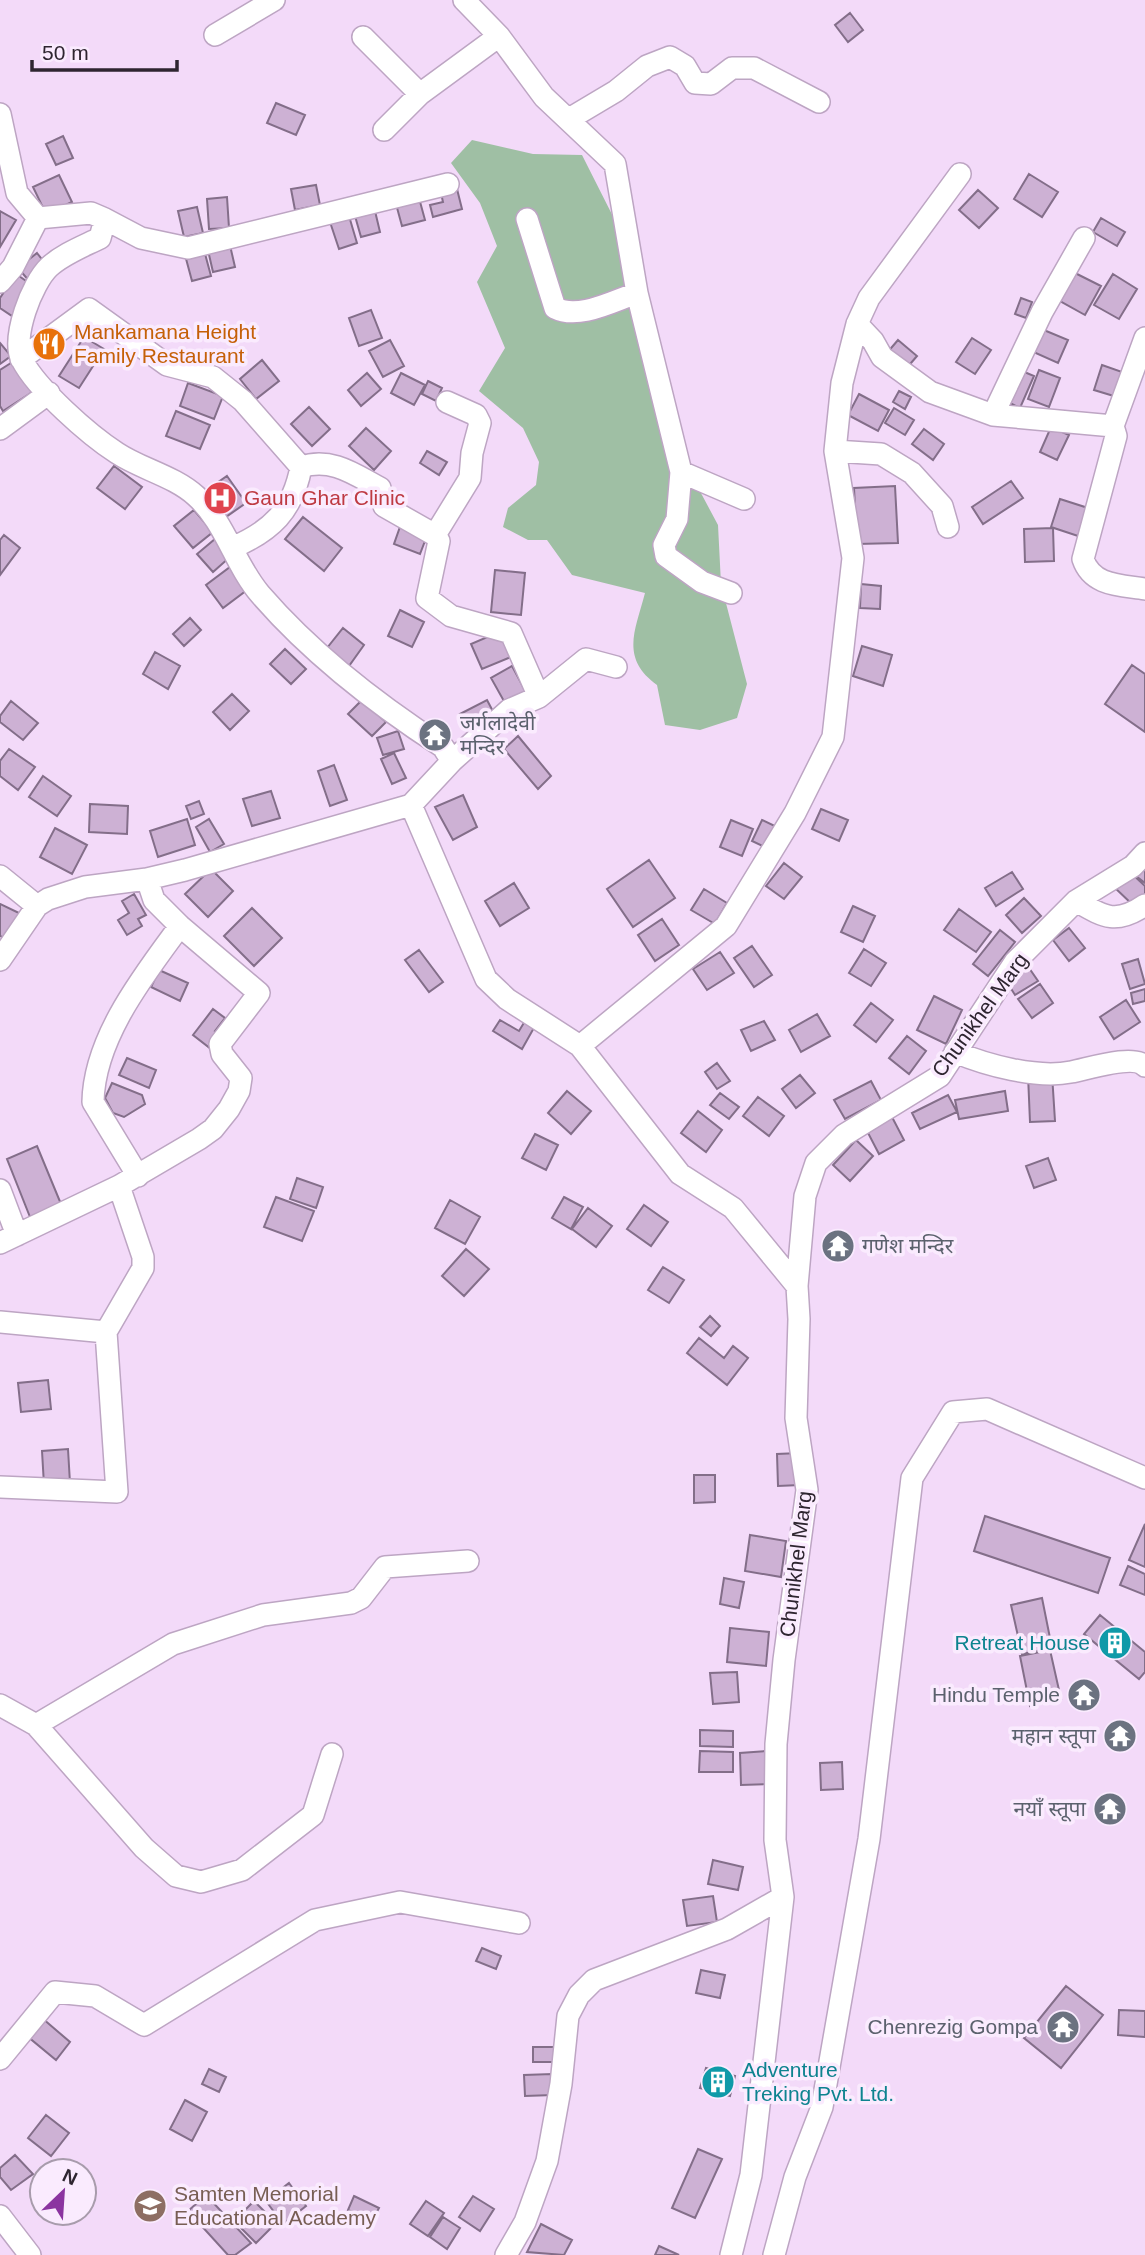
<svg xmlns="http://www.w3.org/2000/svg" width="1145" height="2255" font-family="Arial,'Noto Sans Devanagari',sans-serif">
<rect width="100%" height="100%" fill="#f3daf9"/>
<!-- green -->
<path fill="#9fbfa4" d="M472,140L533,154L582,155L635,260L679,452L718,525L721,584L747,684L737,718L700,730L665,725L657,685C620,658 635,631 645,593L572,575L547,540H528L503,527L508,508L536,485L539,462L523,428L479,391L505,348L477,282L497,246L480,203L451,163Z"/>
<!-- building -->
<path fill="#cdb1d4" stroke="#836e89" stroke-width="2" d="M850,13L863,30L848,42L835,25Z
M276,103L305,115L296,135L267,123Z
M63,136L73,158L56,165L46,144Z
M1029,174L1058,192L1042,217L1014,199Z
M59,175L72,202L46,214L33,187Z
M316,185L320,205L295,210L291,189Z
M457,189L462,209L433,217L430,205L443,202L441,193Z
M978,190L998,208L979,228L959,210Z
M227,197L229,228L209,229L207,199Z
M419,198L425,220L402,226L396,204Z
M197,207L203,233L184,237L178,211Z
M0,211L16,220L0,247Z
M375,211L380,232L361,237L355,216Z
M349,216L357,243L339,249L330,222Z
M1101,218L1125,232L1117,246L1093,232Z
M229,241L235,267L213,272L207,246Z
M204,250L211,276L192,281L185,255Z
M37,253L48,267L30,282L18,268Z
M1075,273L1101,286L1085,315L1060,301Z
M16,274L32,285L12,316L0,308V298Z
M1113,274L1137,289L1119,319L1094,305Z
M1021,298L1032,302L1026,318L1015,314Z
M371,310L382,338L359,346L349,318Z
M1039,328L1068,340L1058,363L1029,350Z
M84,337L104,349L79,388L59,376Z
M972,338L991,350L975,374L956,362Z
M390,340L404,366L383,377L369,351Z
M898,340L917,356L905,370L886,354Z
M0,343L11,356L0,364Z
M262,360L279,381L256,399L240,379Z
M14,361L34,391L3,411L0,406V370Z
M1102,365L1125,373L1117,397L1094,390Z
M1039,370L1060,378L1049,407L1028,399Z
M1022,371L1034,376L1020,408L1008,402Z
M367,373L381,389L361,406L348,390Z
M401,373L425,385L414,405L391,393Z
M428,381L442,388L436,401L422,394Z
M188,383L223,396L214,419L180,406Z
M899,391L911,397L905,409L893,402Z
M859,394L889,410L878,431L848,415Z
M309,407L330,429L312,446L291,424Z
M894,408L914,420L905,435L885,423Z
M176,411L210,425L200,449L166,436Z
M1051,427L1069,435L1057,460L1040,452Z
M366,428L391,451L374,470L349,446Z
M924,429L944,444L933,460L912,444Z
M427,451L447,462L439,475L420,463Z
M114,466L142,487L125,509L97,488Z
M227,476L246,503L223,519L204,492Z
M1011,481L1023,498L983,524L972,507Z
M895,486L898,543L857,544L854,488Z
M1060,499L1088,508L1078,536L1051,527Z
M194,510L213,532L193,548L174,526Z
M303,517L342,548L324,571L285,539Z
M401,524L428,533L420,554L394,544Z
M1053,528L1054,561L1025,562L1024,529Z
M4,535L20,548L0,575V540Z
M215,539L230,557L213,572L197,554Z
M230,567L247,590L223,608L206,585Z
M495,570L525,573L521,615L491,612Z
M861,584L881,586L880,609L860,608Z
M400,610L424,622L412,647L388,636Z
M190,618L201,630L184,646L173,634Z
M343,628L364,645L349,666L327,648Z
M499,632L511,657L482,669L471,644Z
M862,646L892,655L883,686L853,676Z
M285,649L306,669L291,684L270,664Z
M155,652L180,666L168,689L143,674Z
M1132,665L1145,674V732L1105,704Z
M512,666L526,692L505,703L491,678Z
M232,694L249,711L230,730L213,712Z
M362,700L386,722L372,736L348,714Z
M487,700L497,719L478,732L473,723L467,725L460,714Z
M11,701L38,723L23,740L0,722V716Z
M398,731L404,749L383,755L377,738Z
M518,736L551,776L538,789L504,749Z
M9,749L35,767L18,790L0,776V761Z
M394,753L406,778L392,784L381,759Z
M334,765L347,800L330,806L318,771Z
M43,776L71,796L57,816L29,797Z
M271,791L280,818L252,826L243,799Z
M463,795L477,827L453,840L435,807Z
M199,801L204,814L191,819L186,806Z
M90,804L128,806L127,834L89,832Z
M821,809L848,820L839,841L812,829Z
M187,819L195,845L158,857L150,831Z
M209,819L224,844L210,852L196,827Z
M731,820L753,829L742,856L720,847Z
M762,820L779,828L769,849L752,841Z
M55,828L87,845L72,874L40,857Z
M649,860L675,898L633,927L607,889Z
M784,863L802,877L784,899L766,886Z
M1145,864V883L1136,876Z
M211,869L233,891L208,917L185,894Z
M1129,871L1145,886V894L1134,906L1114,887Z
M1012,872L1023,889L996,906L985,888Z
M514,883L529,908L500,926L485,901Z
M704,889L727,903L715,924L691,910Z
M134,894L146,915L138,919L142,926L127,935L118,920L129,913L122,901Z
M1024,898L1041,916L1022,933L1006,915Z
M0,904L19,913L6,939L0,936Z
M853,906L875,916L863,942L841,932Z
M252,908L282,938L254,966L224,936Z
M959,909L991,932L976,952L944,930Z
M662,919L679,945L655,961L638,935Z
M1069,928L1085,948L1069,961L1053,940Z
M1000,930L1015,942L988,976L973,964Z
M752,946L772,975L754,987L734,958Z
M864,949L886,963L871,986L849,973Z
M419,950L443,982L429,992L405,960Z
M720,952L734,973L707,990L693,969Z
M1138,959L1145,984L1130,989L1122,964Z
M1027,965L1038,981L1015,995L1005,979Z
M159,970L188,983L180,1001L151,987Z
M1040,984L1053,1003L1032,1018L1018,999Z
M1145,989V1001L1133,1004L1131,993Z
M934,996L962,1010L946,1044L917,1030Z
M1126,1000L1140,1022L1114,1039L1100,1017Z
M871,1003L893,1020L876,1042L854,1025Z
M213,1009L225,1018L215,1031L221,1035L211,1049L193,1035Z
M817,1014L830,1036L801,1052L789,1030Z
M500,1020L519,1031L525,1021L535,1026L522,1049L493,1031Z
M764,1021L775,1040L751,1051L741,1030Z
M907,1036L926,1051L909,1074L889,1058Z
M127,1058L156,1070L149,1088L119,1075Z
M717,1063L730,1081L717,1089L705,1072Z
M1052,1074L1055,1121L1030,1122L1028,1075Z
M800,1075L815,1093L796,1108L782,1089Z
M871,1081L881,1100L845,1119L834,1100Z
M112,1083L142,1095L145,1104L124,1117L113,1113L105,1098Z
M567,1091L591,1111L571,1134L548,1113Z
M1005,1091L1008,1111L959,1119L955,1100Z
M720,1093L739,1107L729,1119L710,1105Z
M948,1095L957,1112L920,1129L912,1113Z
M758,1097L784,1116L769,1136L743,1116Z
M698,1111L722,1130L706,1152L681,1133Z
M892,1117L904,1140L879,1154L867,1131Z
M535,1134L558,1145L546,1170L522,1158Z
M856,1140L873,1156L850,1181L833,1165Z
M37,1146L61,1204L30,1217L7,1159Z
M1048,1158L1056,1180L1034,1188L1026,1166Z
M297,1178L323,1187L316,1208L290,1199Z
M276,1197L314,1211L302,1241L264,1227Z
M564,1197L583,1207L571,1229L552,1218Z
M450,1200L480,1217L465,1244L435,1228Z
M644,1205L668,1222L651,1246L627,1229Z
M588,1208L612,1226L596,1247L572,1229Z
M466,1249L489,1269L464,1296L442,1276Z
M663,1267L684,1280L669,1303L648,1290Z
M710,1316L720,1326L711,1336L700,1327Z
M699,1338L724,1358L733,1346L748,1358L727,1385L687,1353Z
M48,1380L51,1409L21,1412L18,1383Z
M68,1449L70,1483L44,1485L42,1451Z
M799,1453L800,1485L778,1486L777,1454Z
M694,1475H715V1502L694,1503Z
M985,1516L1110,1558L1098,1593L974,1551Z
M1145,1524V1567L1129,1560Z
M750,1535L786,1541L781,1577L745,1571Z
M1128,1566L1145,1574V1595L1120,1585Z
M724,1578L744,1582L739,1608L720,1604Z
M1042,1598L1052,1648L1022,1654L1011,1605Z
M1100,1615L1145,1652V1672L1139,1679L1084,1634Z
M730,1628L769,1632L766,1666L727,1662Z
M1050,1650L1061,1699L1030,1706L1020,1656Z
M737,1672L739,1702L713,1704L710,1673Z
M1084,1683L1097,1694L1084,1707L1072,1696Z
M700,1730L733,1731V1747L700,1746Z
M700,1751L733,1752V1772H699Z
M767,1751L768,1784L741,1785L740,1753Z
M842,1762L843,1789L821,1790L820,1763Z
M713,1860L743,1867L738,1890L708,1884Z
M713,1896L717,1922L687,1926L683,1900Z
M482,1948L501,1956L496,1969L476,1961Z
M701,1970L725,1975L720,1998L696,1993Z
M1066,1986L1103,2015L1061,2068L1024,2038Z
M1119,2010L1145,2011V2037L1118,2035Z
M42,2018L70,2042L56,2060L27,2036Z
M533,2047H558V2062H533Z
M706,2068L735,2076L730,2096L700,2088Z
M209,2069L226,2077L219,2092L202,2084Z
M552,2074L553,2095L525,2096L524,2075Z
M185,2100L207,2112L192,2141L170,2129Z
M46,2115L69,2133L51,2156L28,2138Z
M698,2149L722,2159L695,2218L672,2208Z
M15,2155L33,2174L11,2190L0,2177V2168Z
M289,2183L306,2206L283,2224L266,2201Z
M206,2195L251,2243L235,2255H228L188,2211Z
M354,2196L379,2208L372,2221L348,2210Z
M473,2196L494,2209L480,2231L459,2217Z
M254,2201L276,2223L256,2243L234,2221Z
M426,2201L444,2213L428,2236L410,2224Z
M443,2217L460,2228L447,2249L430,2237Z
M541,2224L572,2240L564,2255L527,2252Z
M659,2246L679,2255H655Z"/>
<g fill="none" stroke-linecap="round" stroke-linejoin="round">
<defs>
<path id="minor" d="M464,0L499,36L544,97L615,164L637,293L681,472L677,519L664,545L666,556L702,582L731,593
M215,35L274,0
M363,37L420,94
M0,114L17,193L38,218L91,213L105,219L100,238C84,246 63,254 49,267C32,283 11,338 22,360C37,389 89,435 117,453C141,469 174,476 196,496C225,522 235,565 260,594C311,653 378,705 443,747L452,761L411,805L185,870L147,879L85,887L48,899L37,906L0,960
M569,119L616,91L647,66L670,57L685,66L695,83L711,84L732,68H754L819,102
M384,130L420,94L499,36
M105,219L141,238L188,248L448,184
M527,219L555,308C579,320 613,301 637,293
M0,282L13,267L38,218
M857,324L873,341L882,357L930,392L993,415L1113,426
M1145,338L1113,426L1116,436L1083,559C1092,586 1120,585 1145,589
M21,359L89,309L167,365L213,377L243,401L301,467C331,457 354,474 380,488L384,506L435,535L439,541L427,598L451,616L511,633L539,697
M993,415L1042,312L1084,238
M0,429L49,393
M835,451L881,454L912,473L942,506L948,527
M681,472L744,499
M435,535L470,478L472,453L480,423L476,415L447,402
M232,548C271,531 293,511 301,467
M452,761L509,710L539,697L586,659L616,667
M411,805L486,979L507,999L580,1046L680,1174L733,1208L797,1286
M0,876L37,906
M1076,901C1104,917 1116,925 1145,905
M580,1046L726,926L795,813L833,737L853,558L835,451L842,383L857,324L869,298L960,174
M955,1052C986,1065 1037,1079 1071,1072C1088,1069 1133,1054 1145,1066
M138,1176L93,1102C94,1038 144,975 180,926
M0,1190L17,1235
M0,1243L119,1186L199,1139L213,1129L229,1109L239,1091L241,1078L222,1054L220,1044L259,993L180,926L154,900L147,879
M0,1322L106,1332
M0,1487L117,1492L106,1332L143,1268V1257L119,1186
M0,1705L36,1725L144,1848L176,1876L201,1882L242,1870L313,1815L332,1754
M36,1725L173,1644L263,1615L351,1603L361,1598L385,1567L468,1561
M0,2059L55,1992L95,1996L144,2025L315,1920L400,1902L519,1923
M0,2216L30,2255
M506,2255L525,2222L547,2161L561,2084L568,2016L579,1995L594,1980L727,1929L783,1897
M731,2255L751,2175L783,1897L775,1840L776,1744L784,1660L807,1490L796,1418L799,1319L797,1286L805,1196L816,1163L844,1135L940,1076L1015,962L1076,901L1133,866L1145,853
M774,2255L795,2177L822,2107L869,1839L912,1478L953,1412L987,1409L1145,1478"/>
</defs>
<!-- minor casing -->
<use href="#minor" stroke="#bda5c3" stroke-width="24"/>
<!-- minor -->
<use href="#minor" stroke="#fff" stroke-width="21"/>
</g>
<!-- icons -->
<defs>
<symbol id="restaurant-disc" viewBox="-11 -11 22 22"><circle r="9.5" fill="#e8710a" stroke="#faebfe"/><path d="M-5-6h1v4h1v-4h1v4h1v-4h1v5L-1.5 .5V6h-2V.5L-5-1ZM5-6V6H3V1.5H1.5Q1.5-4 5-6Z" fill="#fff"/></symbol>
<symbol id="hospital-disc" viewBox="-11 -11 22 22"><circle r="9.5" fill="#e0444e" stroke="#faebfe"/><path d="M-5-5h3v3.5h4V-5h3V5h-3V1.5h-4V5h-3Z" fill="#fff"/></symbol>
<symbol id="temple-disc" viewBox="-11 -11 22 22"><circle r="9.5" fill="#6b7280" stroke="#faebfe"/><path d="M0-6L5-2H3V0L6.5 2.5H4V6H1.5V3h-3V6H-4V2.5H-6.5L-3 0V-2H-5Z" fill="#fff"/></symbol>
<symbol id="building-disc" viewBox="-11 -11 22 22"><circle r="9.5" fill="#0f9aa8" stroke="#faebfe"/><path d="M-4-6H4V6H1V3H-1V6H-4ZM-2.5-4.3h1.7v1.8h-1.7ZM.8-4.3h1.7v1.8H.8ZM-2.5-1h1.7V.8h-1.7ZM.8-1h1.7V.8H.8Z" fill="#fff"/></symbol>
<symbol id="school-disc" viewBox="-11 -11 22 22"><circle r="9.5" fill="#8d6e63" stroke="#faebfe"/><path d="M0-5L7-2L0 1L-7-2ZM-4 1L0 2.5L4 1V4Q0 6-4 4Z" fill="#fff"/></symbol>
</defs>
<g fill-rule="evenodd">
<use href="#restaurant-disc" x="30" y="325" width="38" height="38"/>
<use href="#hospital-disc" x="201" y="479" width="38" height="38"/>
<use href="#temple-disc" x="416" y="716" width="38" height="38"/>
<use href="#temple-disc" x="819" y="1227" width="38" height="38"/>
<use href="#building-disc" x="1096" y="1624" width="38" height="38"/>
<use href="#temple-disc" x="1065" y="1676" width="38" height="38"/>
<use href="#temple-disc" x="1101" y="1717" width="38" height="38"/>
<use href="#temple-disc" x="1091" y="1790" width="38" height="38"/>
<use href="#temple-disc" x="1044" y="2008" width="38" height="38"/>
<use href="#building-disc" x="699" y="2063" width="38" height="38"/>
<use href="#school-disc" x="131" y="2187" width="38" height="38"/>
</g>
<g text-anchor="middle" stroke-width="7" stroke-linejoin="round" paint-order="stroke">
<!-- food labels -->
<g font-size="21" fill="#c56008" stroke="#faebfe" text-anchor="start">
<text x="74" y="339">Mankamana Height<tspan x="74" dy="24">Family Restaurant</tspan></text>
</g>
<!-- health labels -->
<g font-size="21" fill="#be3a42" stroke="#faebfe" text-anchor="start">
<text x="244" y="505">Gaun Ghar Clinic</text>
</g>
<!-- worship labels -->
<g font-size="21" fill="#5b616d" stroke="#faebfe" text-anchor="end">
<text x="460" y="730" text-anchor="start">जर्गलादेवी<tspan x="460" dy="24">मन्दिर</tspan></text>
<text x="862" y="1253" text-anchor="start">गणेश मन्दिर</text>
<text x="1060" y="1702">Hindu Temple</text>
<text x="1096" y="1743">महान स्तूपा</text>
<text x="1086" y="1816">नयाँ स्तूपा</text>
<text x="1038" y="2034">Chenrezig Gompa</text>
</g>
<!-- street labels -->
<g font-size="21" fill="#2e2530" stroke="#faebfe">
<text transform="translate(980 1015) rotate(-54)" y="7">Chunikhel Marg</text>
<text transform="translate(796 1564) rotate(-83)" y="7">Chunikhel Marg</text>
</g>
<!-- culture labels -->
<g font-size="21" fill="#0d838f" stroke="#faebfe" text-anchor="end">
<text x="1090" y="1650">Retreat House</text>
<text x="742" y="2077" text-anchor="start">Adventure<tspan x="742" dy="24">Treking Pvt. Ltd.</tspan></text>
</g>
<!-- education labels -->
<g font-size="21" fill="#785e54" stroke="#faebfe" text-anchor="start">
<text x="174" y="2201">Samten Memorial<tspan x="174" dy="24">Educational Academy</tspan></text>
</g>
</g>
<!-- north arrow -->
<g transform="translate(63 2192) rotate(25)"><circle r="33" fill="#faebfe" stroke="#a89cac" stroke-width="2"/>
<path d="M0-5L12 26L0 18L-12 26Z" fill="#8b34a0"/>
<text y="-10" font-size="19" font-weight="bold" text-anchor="middle" fill="#2e2530">N</text>
</g>
<!-- scale -->
<path d="M32 60v10h145v-10" fill="none" stroke="#2e2530" stroke-width="3.5"/>
<text x="42" y="60" font-size="21" fill="#2e2530" stroke="#faebfe" stroke-width="5" paint-order="stroke">50 m</text>
</svg>
